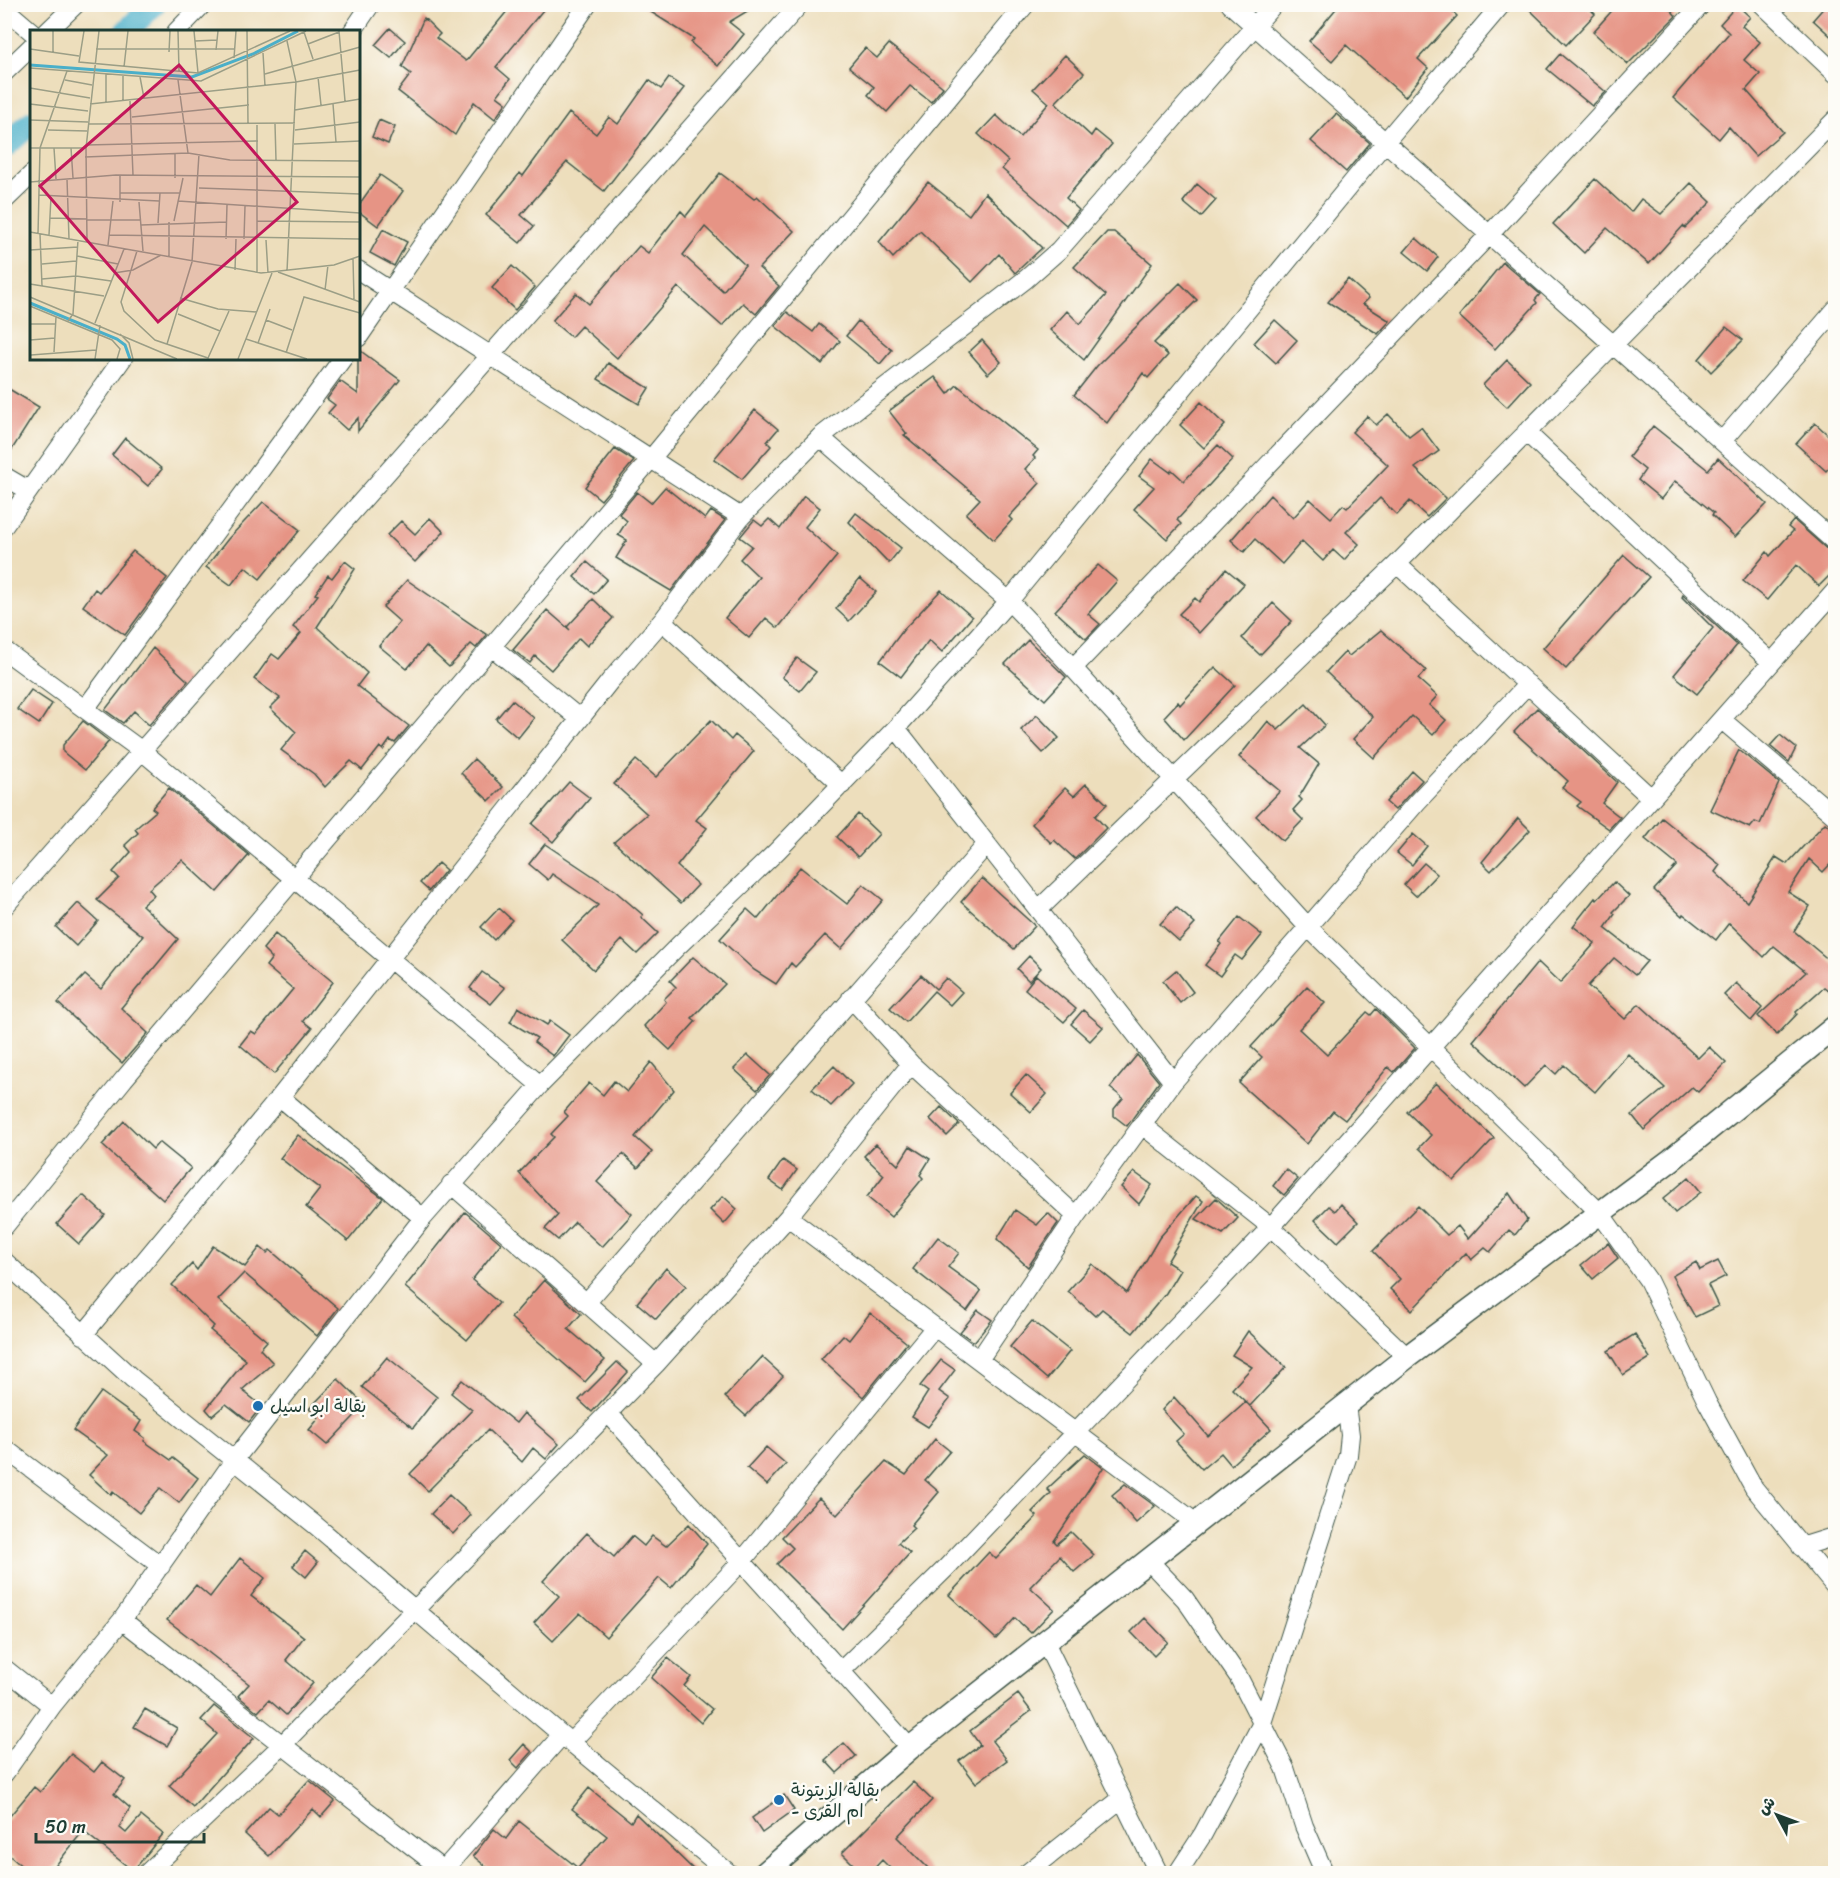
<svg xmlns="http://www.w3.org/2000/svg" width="1840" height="1878" font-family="Sriracha,'Playpen Sans Arabic',sans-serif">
<rect width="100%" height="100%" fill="#fdfcf7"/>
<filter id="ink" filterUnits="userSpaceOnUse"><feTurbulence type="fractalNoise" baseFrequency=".0167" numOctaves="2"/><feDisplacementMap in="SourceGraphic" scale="12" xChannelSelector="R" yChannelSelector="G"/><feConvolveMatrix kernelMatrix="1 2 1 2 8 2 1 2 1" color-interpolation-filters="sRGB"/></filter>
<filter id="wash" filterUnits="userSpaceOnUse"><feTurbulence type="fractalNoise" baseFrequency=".008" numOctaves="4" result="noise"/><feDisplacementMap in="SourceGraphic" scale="24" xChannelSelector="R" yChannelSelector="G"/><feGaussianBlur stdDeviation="1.35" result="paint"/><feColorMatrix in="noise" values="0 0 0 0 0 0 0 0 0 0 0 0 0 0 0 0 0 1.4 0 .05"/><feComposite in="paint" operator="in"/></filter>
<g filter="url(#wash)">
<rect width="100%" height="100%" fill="#eddebc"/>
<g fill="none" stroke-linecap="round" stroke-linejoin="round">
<!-- canal -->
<path stroke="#4aafc9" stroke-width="24" d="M126,32L154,4
M4,147L32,122"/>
</g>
<g id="blocks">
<!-- building -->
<path fill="#e69485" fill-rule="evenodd" d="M513,4H548L496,67L510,79L497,96L506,103L495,119L474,102L455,135L398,91L411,74L402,67L424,18L440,34L436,38L466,61Z
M638,4H759L729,22L744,34L718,66L691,43L694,39Z
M1340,4H1445L1457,16L1418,59L1428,68L1405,97L1346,45L1332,61L1309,41Z
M1524,4H1585L1595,14L1566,45Z
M1618,4H1666L1676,16L1628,64L1593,32Z
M1827,4H1836V41L1813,20Z
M1737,5L1750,17L1742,26L1760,42L1744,60L1760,74L1746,90L1783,132L1755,156L1729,127L1719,139L1673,98L1729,33L1720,24Z
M390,28L405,41L391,58L375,45Z
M889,44L943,87L931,102L910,86L887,112L868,95L874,87L849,67L865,48L877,58Z
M1560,54L1606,92L1592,106L1547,69Z
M1065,55L1084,73L1055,103L1091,136L1095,130L1112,144L1066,198L1079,210L1066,225L1002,169L1008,161L978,134L996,115L1020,137L1049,103L1033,89Z
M669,78L684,88L604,191L567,162L521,215L534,226L520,243L486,215L520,173L523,176L569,113L596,134L609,117L618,124L649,80L661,89Z
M1336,114L1370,143L1346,172L1311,141Z
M379,120L395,127L388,144L372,137Z
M720,173L754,199L757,196L794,231L759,268L779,286L756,314L743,303L722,326L678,287L617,358L581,326L571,337L552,321L576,293L589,304L639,246L648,253L681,211L686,216ZM705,227L745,265L723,291L683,255Z
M380,175L403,191L378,226L358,211V206Z
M1595,179L1631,212L1641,199L1661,214L1691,183L1711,202L1685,228L1683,226L1649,264L1607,228L1584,253L1553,224Z
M928,182L969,215L985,193L1042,248L1015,273L999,254L972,282L920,231L893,258L879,242Z
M1197,184L1216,200L1201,217L1183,202Z
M383,229L407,242L394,266L370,253Z
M1107,232H1114L1152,264L1084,360L1050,330L1067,311L1080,324L1106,295L1074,267Z
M1416,238L1438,257L1427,271L1404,252Z
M1503,262L1540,294L1535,300L1537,303L1495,349L1459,316Z
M512,266L535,287L515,310L492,288Z
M1348,279L1369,298L1363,304L1390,321L1378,334L1328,302Z
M1180,283L1197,300L1154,343L1168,355L1148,378L1143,373L1107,423L1074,395L1097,366Z
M787,312L813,332L819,324L840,341L822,364L775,326Z
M1275,320L1297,340L1276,363L1254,343Z
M858,321L892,350L880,364L846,336Z
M1726,327L1743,340L1711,372L1699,359Z
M982,340L1001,362L988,374L969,352Z
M358,349L400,380L358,431V418L347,430L328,413L335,405L327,399L340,381L358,394Z
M1507,360L1530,382L1507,407L1483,385Z
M608,363L649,388L639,404L598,379Z
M935,377L948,394L957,385L1038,450L1033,456L1035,458L1025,469L1040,483L1009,517L1012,520L994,540L966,514L980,499L904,435L907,434L889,411Z
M4,386L39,407L4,462Z
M1201,402L1225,425L1204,448L1180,425Z
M755,410L778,429L767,442L771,446L742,479L714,459Z
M1388,414L1409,436L1421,427L1439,451L1415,468L1446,498L1427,517L1410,501L1397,515L1380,498L1346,532L1359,544L1344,560L1333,550L1323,561L1302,541L1282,564L1255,539L1244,552L1231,540L1270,495L1293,518L1310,499L1331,518L1343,505L1347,508L1388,465L1352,432L1367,416L1376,425Z
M1815,423L1836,442V460L1826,471L1796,444Z
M1653,426L1708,470L1718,458L1767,504L1735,537L1712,515L1714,513L1675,481L1661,499L1638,480L1645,470L1629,457Z
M125,438L162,469L148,486L112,455Z
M1218,445L1233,459L1177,520L1181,524L1167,539L1134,509L1154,487L1139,476L1152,459L1170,472L1172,470L1184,481Z
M615,449L634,461L601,500L585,487Z
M665,487L705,519L711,511L725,520L671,591L616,558L627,540L618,535L627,521L619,514L637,492L651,503Z
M804,496L820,508L805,527L837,556L778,628L766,618L749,638L725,618L759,577L740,559L752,546L740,537L754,520L762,526L769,519L780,529Z
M263,502L300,530L260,579L245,567L231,585L206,567L228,539Z
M856,513L901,548L889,563L849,522Z
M430,518L444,532L415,562L387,535L401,521L415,534Z
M1794,520L1829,551L1836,554V569L1819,586L1796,565L1767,600L1743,581L1767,552L1770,556L1793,531L1788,527Z
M133,551L167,578L125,635L83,606L95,589L99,592Z
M1624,555L1649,577L1566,669L1543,648Z
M345,561L355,569L317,627L367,673L357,686L409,726L395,743L390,740L383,750L380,747L362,770L351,761L325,787L314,774L281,750L296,732L270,708L280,698L254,679L272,654L279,659L301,633L293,627L318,595L315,594L328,575L332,578Z
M587,562L607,579L594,594L574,577Z
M1098,565L1117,581L1088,614L1100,624L1086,639L1055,611Z
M1226,569L1244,584L1199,633L1179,614L1195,598L1199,602Z
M860,578L876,592L849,621L836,609Z
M407,580L487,635L476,648L471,644L449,667L426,646L407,669L379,646L400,622L383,607Z
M941,590L972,617L942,652L929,640L901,677L880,661L904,629Z
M1683,595L1737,645L1697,694L1674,675L1713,628L1682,597Z
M593,599L613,618L587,646L579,638L551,670L535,656L530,663L513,650L547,610L570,630L567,627Z
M1273,603L1292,621L1260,655L1242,638Z
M1381,630L1426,670L1418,679L1437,696L1429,705L1446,720L1433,735L1412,716L1374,758L1353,739L1373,717L1326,672L1345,652L1349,656Z
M1028,640L1066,677L1045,700L1005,664Z
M153,648L188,681L149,725L134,711L123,723L105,710Z
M797,658L816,672L800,691L782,677Z
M1215,667L1235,685L1184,740L1164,717L1178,702L1180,705Z
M31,690L52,704L39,724L17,709Z
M512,700L534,718L518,738L496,719Z
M1306,704L1325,725L1300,748L1319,764L1299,797L1302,800L1293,810L1303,820L1283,841L1256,816L1280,791L1239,757L1268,721L1278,730Z
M1537,708L1617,782L1602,803L1620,817L1609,829L1577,806L1581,802L1562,788L1568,781L1514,732Z
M1037,715L1059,738L1043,753L1021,730Z
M711,720L731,740L735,735L754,751L696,820L707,828L677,866L698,885L681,903L614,842L647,814L614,784L636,760L656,777Z
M83,721L109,741L85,770L63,752V745Z
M1780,735L1796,748L1789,762L1770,746Z
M1739,750L1779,783L1760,824L1755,822L1750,828L1710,810Z
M474,759L503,787L489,801L461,773Z
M1412,771L1422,780L1395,810L1386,802Z
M569,782L590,798L553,842L532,824Z
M1086,784L1107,804L1095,816L1106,828L1075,859L1054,840L1051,843L1032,824L1065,788L1074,796Z
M169,788L249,855L217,892L182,860L149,889L154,895L142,905L178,939L121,1008L148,1033L122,1063L58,1003L85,975L101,989L143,936L97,900L119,878L113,872L131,852L125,845L138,833L135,829L156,811L152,808Z
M858,814L879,834L858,857L837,837Z
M1518,818L1530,830L1491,871L1482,862Z
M1662,818L1720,865L1715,872L1747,902L1776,857L1787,864L1825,823L1836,832V858L1823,872L1809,859L1788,892L1810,906L1794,931L1836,966V996L1824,987L1796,1012L1797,1014L1777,1035L1758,1016L1806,972L1774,946L1764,957L1729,923L1716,940L1683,914L1682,916L1654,890L1677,865L1645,839Z
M1413,834L1427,846L1412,865L1397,853Z
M545,844L614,890L643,915L641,917L658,933L637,954L622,940L594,970L562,940L598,905L552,874L548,880L529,864Z
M438,863L446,870L429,891L420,883Z
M1424,863L1437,874L1416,896L1404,885Z
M800,867L847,904L863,884L883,900L841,949L825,935L795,967L791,963L776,984L754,970L720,939L747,909L758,919Z
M982,878L1035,926L1014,949L961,902Z
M1614,882L1629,896L1613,912L1615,914L1605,928L1647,961L1635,975L1614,958L1588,986L1625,1019L1639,1004L1698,1058L1709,1047L1726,1063L1698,1092L1692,1087L1644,1130L1632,1115L1665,1088L1628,1054L1595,1092L1564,1065L1556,1074L1546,1065L1524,1088L1473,1041L1538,962L1560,983L1595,943L1573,926L1595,898L1597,900Z
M78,903L98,921L76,946L56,927Z
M1176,907L1195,924L1179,941L1160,924Z
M499,908L512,920L494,940L481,927Z
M1239,917L1262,935L1242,960L1235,955L1220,976L1205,965L1221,944L1219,942Z
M275,934L333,982L303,1021L312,1028L274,1074L240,1045L251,1031L256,1034L293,989L266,966L272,958L263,949Z
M1029,956L1041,968L1029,981L1017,969Z
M693,957L725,984L692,1018L696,1021L670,1050L644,1026L666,1002L664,999L676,987L670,981Z
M1176,970L1193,992L1180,1003L1163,981Z
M482,972L505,988L491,1004L470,988Z
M921,975L936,989L946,978L962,992L950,1005L934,991L906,1022L890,1008Z
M1036,975L1076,1009L1064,1022L1025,989Z
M1736,983L1762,1008L1751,1021L1724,995Z
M1307,986L1325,1003L1299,1029L1327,1055L1367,1012L1371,1015L1376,1009L1415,1048L1394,1072L1388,1067L1345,1120L1333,1111L1307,1144L1239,1083L1262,1057L1251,1047Z
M518,1007L547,1025L550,1021L569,1035L553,1056L534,1042L537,1038L510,1022Z
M1083,1010L1103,1027L1090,1041L1071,1024Z
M748,1055L770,1075L757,1090L734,1069Z
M1137,1055L1159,1082L1127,1126L1114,1116V1109L1123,1098L1110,1088Z
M651,1062L674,1090L635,1137L652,1152L638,1168L623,1154L597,1182L632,1214L602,1247L575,1222L558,1240L545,1229L558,1215L519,1173L554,1137L551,1134L568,1116L564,1112L589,1083L603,1095L614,1081L627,1092Z
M834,1066L852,1084L831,1106L812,1089Z
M1026,1075L1047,1094L1031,1112L1010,1093Z
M1436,1083L1494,1138L1454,1181L1419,1148L1431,1135L1407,1112Z
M941,1107L959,1124L947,1136L930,1119Z
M124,1121L153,1149L159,1142L191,1168L163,1200L102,1145Z
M298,1135L383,1198L348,1241L306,1207L320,1189L280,1158Z
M876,1144L898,1165L910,1146L930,1159L920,1175L923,1178L891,1217L867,1197L884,1175L864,1156Z
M783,1160L797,1170L783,1190L769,1180Z
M1286,1169L1298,1179L1284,1195L1273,1186Z
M1134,1172L1152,1185L1139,1204L1121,1187Z
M1689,1177L1701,1192L1675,1213L1663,1199Z
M1509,1193L1527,1220L1515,1235L1509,1230L1490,1252L1485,1248L1471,1260L1466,1253L1412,1310L1390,1289L1400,1279L1373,1251L1418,1206L1447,1235L1458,1226L1468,1239Z
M83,1195L105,1215L79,1244L57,1224Z
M723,1196L737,1209L724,1224L710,1210Z
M1196,1196L1203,1201L1167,1262L1180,1270L1166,1293L1133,1333L1102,1309L1095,1316L1068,1291L1092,1264L1127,1293L1159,1238Z
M1216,1198L1238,1218L1223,1234L1196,1219Z
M1341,1204L1358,1222L1338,1242L1315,1220L1329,1206L1335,1211Z
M1015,1210L1037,1225L1048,1213L1058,1223L1028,1267L997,1239Z
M465,1212L501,1243L472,1280L499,1303L467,1340L405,1287Z
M938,1237L959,1253L948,1267L981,1291L967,1311L913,1269Z
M1608,1243L1618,1258L1593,1279L1581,1265Z
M213,1246L245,1267L260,1247L267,1253L270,1250L338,1308L317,1336L244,1273L218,1300L267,1341L260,1349L273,1363L242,1390L262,1406L249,1422L226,1404L212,1416L206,1409L246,1360L210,1330L214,1326L172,1285L192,1264L197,1270Z
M1718,1261L1726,1276L1708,1285L1718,1306L1695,1317L1672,1276L1696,1262L1700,1270Z
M666,1268L686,1286L656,1319L637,1303Z
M544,1280L581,1314L568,1329L605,1360L585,1382L511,1318Z
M978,1310L992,1320L974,1342L960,1332Z
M870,1313L907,1343L863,1397L821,1359L843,1335L849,1340Z
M1032,1321L1070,1351L1047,1379L1010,1347Z
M1248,1331L1286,1367L1250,1406L1232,1389L1252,1367L1232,1355Z
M1635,1334L1650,1358L1623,1375L1608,1351Z
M387,1357L437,1397L413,1428L362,1387Z
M762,1357L783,1376L746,1416L725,1397Z
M941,1360L955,1370L939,1391L950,1399L928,1427L912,1417L928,1392L920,1386Z
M617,1362L628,1372L592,1412L579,1400Z
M338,1379L365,1405L327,1445L309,1430L319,1418L309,1409Z
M462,1380L516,1423L524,1413L559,1444L546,1459L533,1448L522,1462L488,1430L428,1491L410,1474L472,1410L451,1393Z
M101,1392L141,1421L135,1431L145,1438L144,1441L171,1460L173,1458L198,1478L179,1503L160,1488L139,1513L113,1492L111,1495L89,1475L108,1455L73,1430Z
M1174,1397L1208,1436L1246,1402L1271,1429L1231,1465L1221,1453L1202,1469L1176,1441L1184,1434L1162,1410Z
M935,1439L950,1451L925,1480L939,1492L911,1525L914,1528L898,1543L910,1553L842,1629L777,1564L793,1548L782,1537L819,1498L837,1515L886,1462L906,1475Z
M766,1447L786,1464L767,1485L747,1468Z
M1085,1454L1103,1468L1054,1541L1057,1544L1071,1532L1094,1555L1074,1572L1060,1556L1030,1587L1054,1609L1031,1633L1015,1618L996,1639L949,1595L989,1552L996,1559L1037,1516L1032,1512L1051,1493L1047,1489Z
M1125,1484L1155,1506L1136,1523L1112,1495Z
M449,1495L471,1515L453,1534L431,1514Z
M689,1524L707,1544L671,1588L659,1578L606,1637L580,1613L553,1641L534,1623L559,1596L543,1581L587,1533L614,1557L632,1536L644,1546L652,1536L666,1546Z
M305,1551L318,1562L306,1577L293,1566Z
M240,1558L265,1578L251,1596L304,1637L286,1660L313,1683L286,1715L269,1700L258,1712L238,1696L249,1684L167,1620L196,1585L210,1597Z
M1145,1618L1168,1642L1154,1656L1131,1632Z
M668,1658L691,1677L684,1686L712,1709L701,1723L651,1678Z
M1018,1694L1031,1711L992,1741L1007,1760L976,1783L959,1761L980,1745L970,1731Z
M214,1706L254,1738L193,1807L169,1786L217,1734L201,1720Z
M145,1709L177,1728L167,1746L134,1727Z
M844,1743L856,1756L837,1773L825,1760Z
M524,1744L532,1752L518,1768L510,1760Z
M71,1754L94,1772L102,1762L125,1780L114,1794L130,1808L119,1827L126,1833L141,1816L163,1834L133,1871L83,1831L49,1874H31L4,1851V1823L34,1787L40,1792Z
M309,1780L335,1801L321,1817L313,1809L269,1856L245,1834L269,1807L278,1814Z
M913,1782L932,1800L897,1837L934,1874H896L882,1860L869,1874H863L842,1853Z
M589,1788L631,1822L636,1814L698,1874H495L473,1856L494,1829L506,1839L519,1821L578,1868L607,1836L572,1809Z
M784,1795L794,1810L762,1833L752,1818Z"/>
</g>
</g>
<g filter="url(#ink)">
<use href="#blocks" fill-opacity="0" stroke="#3e5548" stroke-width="1.5"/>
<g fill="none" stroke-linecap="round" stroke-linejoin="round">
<defs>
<path id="minor" d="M1230,4L1836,543
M1762,4L1836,74
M4,8L32,32
M47,32L76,4
M176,32L203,4
M352,32L371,4
M4,73L32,46
M4,201L32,174
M358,270L741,517
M358,338L588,4
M1526,432L1771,662
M820,437L1009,601L1073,668L1308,927L1600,1213L1648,1280L1707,1402L1754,1488L1836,1588
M1722,441L1836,309
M4,476L28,490
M4,526L123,358
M1397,564L1650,797
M662,621L842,785
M492,647L580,719
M4,650L142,751L540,1085
M1073,668L1489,235L1702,4
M85,709L343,358
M1722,720L1836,817
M896,728L1173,1082
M4,907L800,4
M1038,910L1397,564L1836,119
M851,998L911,1064L1076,1216
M280,1097L423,1218
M1142,1125L1271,1227L1407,1357
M451,1184L656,1364
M788,1217L1196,1523
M4,1227L124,1079L650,460L1026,4
M4,1261L133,1379L314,1524L562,1735L730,1874
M586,1303L987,844
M83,1335L280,1097L610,681L662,621L741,517L820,437L1026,279L1059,250L1274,4
M979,1360L1076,1216L1173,1082L1417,802L1528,684
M609,1414L910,1748
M4,1448L161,1566
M1801,1547L1836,1536
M1149,1561L1185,1599L1238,1676L1285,1768L1304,1826L1325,1874
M122,1620L448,1874
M1045,1642L1159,1874
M4,1668L52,1706
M841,1671L945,1569L1271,1227L1836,590
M571,1742L742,1561L935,1327
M4,1774L52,1706L122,1620L235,1459L423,1218L540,1085L678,946L777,851L896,728L1009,601L1386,141L1502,4
M146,1874L283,1744L656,1364L788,1217L911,1064
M440,1874L562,1735
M1026,1874L1121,1799
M1177,1874L1203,1834L1262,1723L1348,1455L1350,1435L1346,1405"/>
<path id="tertiary" d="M764,1874L910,1748L1407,1357L1671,1160L1836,1026"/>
</defs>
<!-- minor casing -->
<use href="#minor" stroke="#3e5548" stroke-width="20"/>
<!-- tertiary casing -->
<use href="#tertiary" stroke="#3e5548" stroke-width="25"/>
<!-- minor -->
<use href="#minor" stroke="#fff" stroke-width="18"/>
<!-- tertiary -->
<use href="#tertiary" stroke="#fff" stroke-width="22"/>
</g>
</g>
<!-- markers -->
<g fill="#1f6fb2" stroke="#fdfcf7" stroke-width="2">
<circle cx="258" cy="1406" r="6"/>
<circle cx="779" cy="1800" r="6"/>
</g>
<g text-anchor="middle" stroke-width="5" stroke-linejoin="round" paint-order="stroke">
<!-- poi labels -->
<g font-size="18" fill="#1f3d34" stroke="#fdfcf7" text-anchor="start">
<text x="270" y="1412">بقالة ابو اسيل</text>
<text x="791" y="1796">بقالة الزيتونة<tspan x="791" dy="21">- ام القرى</tspan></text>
</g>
</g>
<!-- overview -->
<g transform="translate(30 30)">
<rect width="330" height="330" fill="#eddebc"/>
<path fill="none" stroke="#4aafc9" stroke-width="3" d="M0,35L162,47L223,24L268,1M0,273L87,309L95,315L100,329"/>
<path fill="none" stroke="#9b9e86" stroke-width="1.5" d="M54,1L49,32L168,43L260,1M148,1L149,41M164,1L168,43M217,1L218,94M309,1L315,71M274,2L283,29M165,11L187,10M257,11L266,52L257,241M278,14L309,2M0,19L49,26M66,19H204M186,20L188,1M23,22V1M139,22L140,1M233,23L235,56M204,28L206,1M94,37L98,1M0,38L171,51L276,1M76,44V73M235,44L330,17M110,47L114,68M288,47L291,75M35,50L62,55M148,50L158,123M0,58L60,68M100,71L103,145M93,72V45M0,74L58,81M60,74L266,52L330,40M303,74L306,112M265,80L330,69M102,87L219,75M0,90L58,92M58,94L265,93M245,94L246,130M18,100L57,101M265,100L330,92M264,114L330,111M56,115L228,111M0,118H56M24,118L26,149M41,118L43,148M55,127L158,123L200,130L330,131M145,148V124M37,149L39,209M0,152L86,145L330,147M169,158L330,164M90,163H150M9,165L129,171M148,171L330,183M90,172V145M109,172L113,221M20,188L57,189M57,190H111M144,191L153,148M227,191L330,192M128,193L130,163M111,195L197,192M0,202L231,243L304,235L330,226M8,204L10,118L37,41M10,204L12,256M19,205L21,167M79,205L330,209M196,209L197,175M214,209L215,176M236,210L238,243M57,212L56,118L69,1M78,215L83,171M0,220L48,217M107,221L91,272L94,281L125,310L178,328L199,281M47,226L88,234M139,226V192M323,229L324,269M12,234L46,231M205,240L206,209M248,242L330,272M84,243L103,240L131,225M227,243V95M12,249L46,246L81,251M0,254L74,266M295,260L298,235M0,267L147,329M150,268L188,279L227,282M0,276L82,310L90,319L87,329M148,284L190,301M236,290L262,300M38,291L43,284L48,210M65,293L94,219M0,294H26M90,304L99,313L103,329M216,309L277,329M0,310L25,308M228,313L240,279M137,314L162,232L169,124M24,322L26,287M256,323L274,267L330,283M1,325L66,320M65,329L70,295M208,329L242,243"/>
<path fill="#c2185b" fill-opacity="0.15" stroke="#c2185b" stroke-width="3" d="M149,35L267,172L128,292L10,156Z"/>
<rect width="330" height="330" fill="none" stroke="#1f3d34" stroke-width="3"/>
</g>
<!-- margin -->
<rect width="1840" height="1878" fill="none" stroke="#fdfcf7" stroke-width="24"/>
<!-- north arrow -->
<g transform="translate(1777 1815) rotate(311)" stroke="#fdfcf7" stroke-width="4.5" paint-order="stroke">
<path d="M0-4.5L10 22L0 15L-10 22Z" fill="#1f3d34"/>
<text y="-9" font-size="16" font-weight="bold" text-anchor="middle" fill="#1f3d34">ش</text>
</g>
<!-- scale -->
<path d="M36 1833v9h168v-9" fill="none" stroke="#1f3d34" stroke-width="3"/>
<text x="45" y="1833" font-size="18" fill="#1f3d34" stroke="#fdfcf7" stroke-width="4.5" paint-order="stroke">50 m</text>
</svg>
